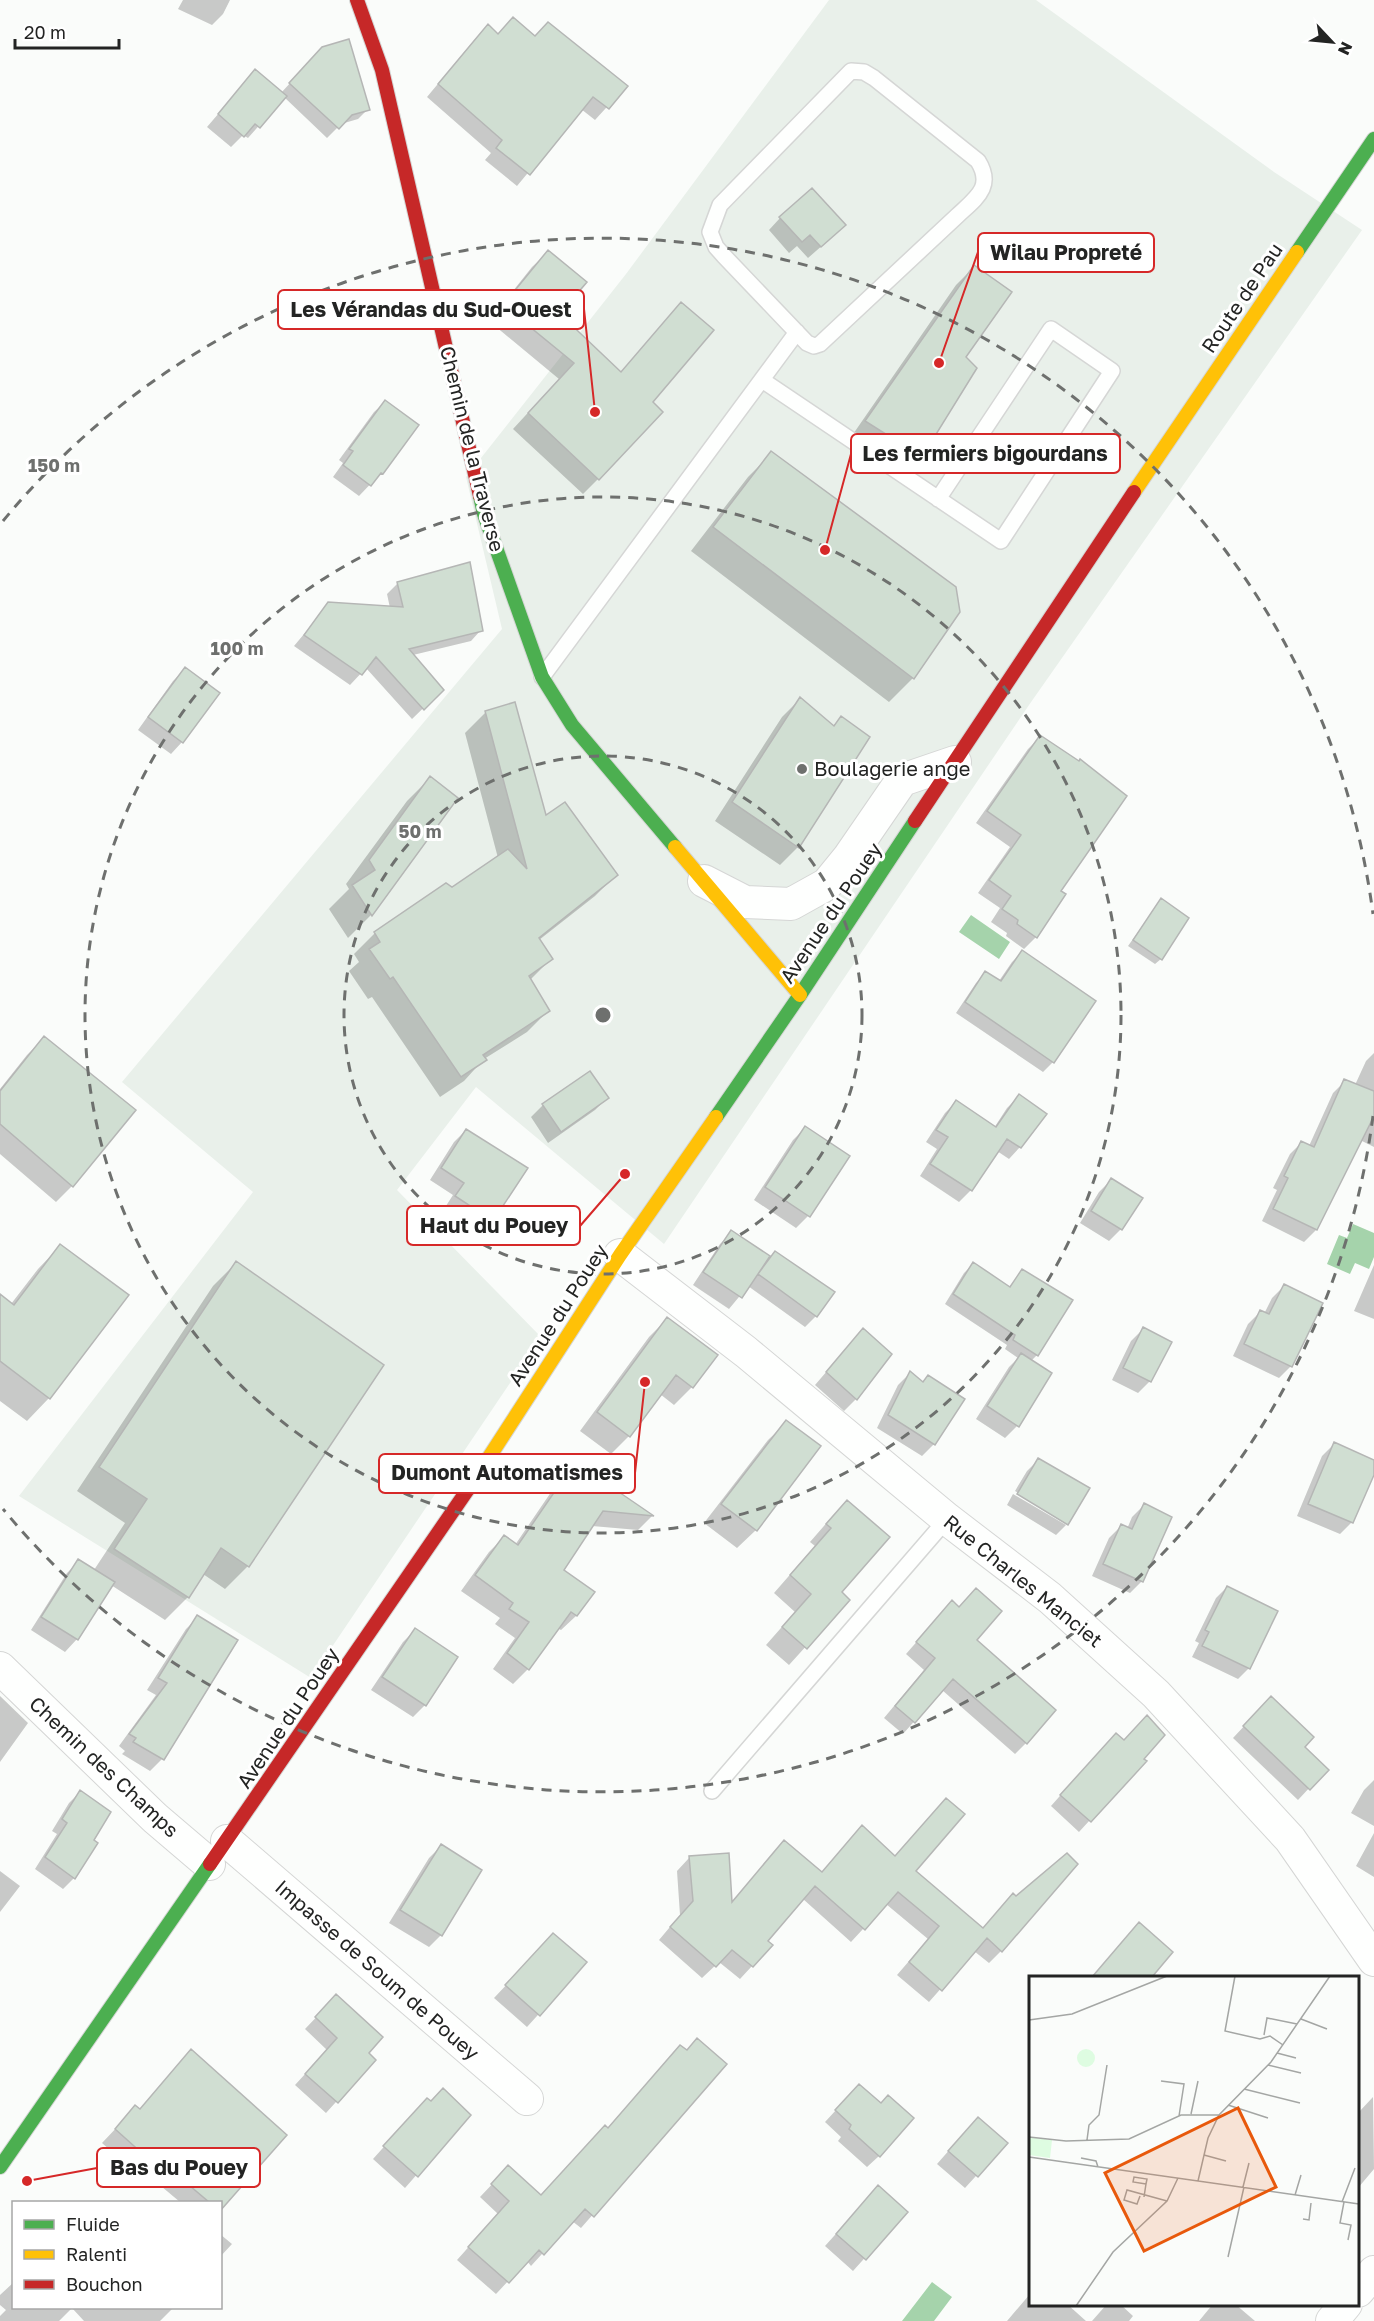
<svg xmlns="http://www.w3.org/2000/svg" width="1374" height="2321" font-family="'Golos Text',sans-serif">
<rect width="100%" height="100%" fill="#fafcfa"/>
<!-- built -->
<path fill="#e9f0ea" d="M829,0H1036L1274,172L1362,230L1029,705L664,1244L476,1087L397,1190L541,1337L311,1678L19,1496L253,1192L122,1082L502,629L466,477L626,274Z"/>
<!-- water -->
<path fill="#a5d3ab" d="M971,915L1010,942L999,959L959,932Z
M1353,1224L1374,1233V1257L1369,1269L1355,1263L1350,1274L1327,1264L1339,1235L1347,1238Z
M932,2282L952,2297L934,2321H902Z"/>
<!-- shadow -->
<path fill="#0003" d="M183,0H230L223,14L212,25L178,9Z
M497,35L534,37L626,86L595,120L581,109L517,186L485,160L491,153L427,97L476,38Z
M312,59L368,109L358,119L341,124L327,138L284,97L248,138L243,135L231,147L207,127L255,71L281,93Z
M780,218L832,237L808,258L797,246L789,253L769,230Z
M548,252L558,315L620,373L681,304L651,402L598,479L583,494L513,429L559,379L489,321L532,267Z
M974,267L921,456L903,474L849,440L956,285Z
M385,402L417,425L381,473L359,496L333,477L343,463L339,460L374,412Z
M772,453L959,611L913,678L889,702L691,551L748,477Z
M398,583L481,630L471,641L413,655L442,690L412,719L366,668L350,685L294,646L329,604L390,608L387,594Z
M185,669L218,693L182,742L171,754L138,730L173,681Z
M800,699L832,727L841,718L798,847L780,865L715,821L782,717Z
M486,712L545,817L616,875L595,896L539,940L551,959L530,980L548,1011L527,1032L484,1059L464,1081L440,1097L372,997L368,999L349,971L359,962L354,954L375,933L452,888L498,858L465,733Z
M1040,737L1059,891L1036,937L1024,949L1006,936L1007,933L991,922L1000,908L978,893L1010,847L976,823L1028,749Z
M430,778L456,798L371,915L348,938L329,909L349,889L346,884L407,801Z
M1161,900V959L1155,964L1128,946Z
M1022,952L1053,1062L1043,1072L956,1013L976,983L986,973L999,981L1012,962Z
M44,1038L72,1186L56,1202L0,1154V1089L27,1055Z
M1374,1053V1147L1360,1140L1316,1230L1304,1242L1262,1221L1277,1190L1273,1188L1290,1154L1302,1142L1309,1146L1333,1093L1345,1081L1355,1085L1366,1061Z
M589,1073L607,1098L595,1110L548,1143L531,1117L543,1105Z
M1019,1096L1020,1147L1009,1159L997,1151L971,1190L959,1202L920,1176L937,1149L926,1142L945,1113L956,1102L994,1128L1007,1108Z
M805,1128L848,1156L808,1216L796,1228L754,1200L793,1140Z
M466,1130L526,1168L492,1220L480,1232L444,1209L453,1195L430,1180L454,1142Z
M1111,1180L1121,1229L1109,1241L1080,1223L1099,1192Z
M732,1232L770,1258L775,1253L816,1316L805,1327L748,1286L729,1309L693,1285L720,1244Z
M60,1246L49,1398L27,1421L0,1401V1296L11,1304L38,1269Z
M236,1263L248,1566L225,1589L203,1574L188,1597L165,1620L111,1585L77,1639L65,1652L31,1630L67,1573L79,1561L94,1570L125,1523L77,1491L213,1286Z
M973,1264L1008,1288L1023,1271L1037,1355L1031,1361L1017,1426L1005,1438L976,1419L1009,1367L1018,1358L1005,1349L1007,1345L945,1304L964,1273Z
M1374,1265V1319L1354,1311Z
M1284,1286L1291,1366L1279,1378L1233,1356L1248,1324L1260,1312L1264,1314L1272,1298Z
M667,1319L692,1387L674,1405L660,1394L629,1436L611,1454L580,1431L649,1337Z
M1143,1329L1150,1381L1138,1393L1112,1380L1131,1341Z
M852,1342L856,1399L844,1411L815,1385Z
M910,1373L922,1383L928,1377L934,1444L922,1456L877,1428L898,1385Z
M787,1422L756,1530L737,1548L704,1523L768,1440Z
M1334,1444L1374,1461V1471L1352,1522L1340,1534L1297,1516L1322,1456Z
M1038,1460L1088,1489L1066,1524V1522L1015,1491L1027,1471Z
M575,1464L652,1516L638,1530L592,1526L562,1570L592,1593L576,1616L561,1630L557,1628L528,1669L513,1684L493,1669L515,1638L495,1624L500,1618L461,1591L489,1552L504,1537L515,1545L560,1479Z
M1013,1494L1066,1525L1056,1535L1007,1505Z
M1144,1505L1142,1581L1130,1593L1092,1576L1109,1538L1121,1526L1127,1529L1132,1517Z
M830,1519L839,1593L848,1600L789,1665L766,1645L795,1612L774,1593L815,1546L810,1542Z
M1227,1587L1249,1668L1238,1679L1192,1657L1199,1643L1195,1641L1216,1598Z
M941,1614L975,1640L1026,1743L1015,1754L942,1690L903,1734L884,1718L924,1670L906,1654Z
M198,1617L162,1759L150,1771L122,1754L125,1751L119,1746L156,1695L147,1690L186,1629Z
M415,1630L456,1658L425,1705L413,1717L371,1690L403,1642Z
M0,1696L28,1723L0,1762Z
M1260,1709L1326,1770L1298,1800L1233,1738Z
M1123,1742L1144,1761L1079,1832L1051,1806L1105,1745Z
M1374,1780V1826L1351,1813L1364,1790Z
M80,1792L74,1878L63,1889L35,1869L57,1834L52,1831L69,1803Z
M1374,1833V1877L1356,1866Z
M850,1840L894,1857L914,1871L1001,1951L989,1963L974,1951L929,2002L897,1975L928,1939L886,1904L851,1942L803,1899L766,1941L752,1966L740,1979L719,1962L702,1978L659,1940L680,1915L677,1871L689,1858L731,1904L821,1873Z
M441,1846L480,1870L441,1935L429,1947L389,1923L429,1858Z
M0,1871L20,1886L0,1912Z
M1129,1935L1171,1952L1150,1978H1092Z
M542,1947L585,1963L527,2027L494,1998Z
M326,2007L374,2060L326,2113L295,2085L327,2050L305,2029Z
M191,2051L220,2202H180L143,2171L139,2176L102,2143L136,2107L139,2110Z
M686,2052L725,2064L581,2228L572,2221L531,2266L527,2261L496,2294L457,2260L498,2214L480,2197L497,2179L541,2196L607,2129L668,2059Z
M848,2097L879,2156L867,2167L838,2141L841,2137L825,2122Z
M1373,2097L1374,2169L1358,2188V2113Z
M416,2111L469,2115L405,2188L373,2159Z
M966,2131L1006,2143L965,2188L937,2164Z
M878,2187L906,2212L853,2271L825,2246Z
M220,2234L232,2244L220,2257Z
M14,2282V2308H173L160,2321H84L72,2308L59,2321H0V2316L6,2310L0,2305V2295Z
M1030,2294V2304H1067L1086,2321H1007Z
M1107,2304H1120L1133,2316L1129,2321H1092Z
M1213,2304H1235L1255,2321H1199Z"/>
<!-- building -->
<path fill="#d0ded2" stroke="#b5b6b5" stroke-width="1.5" d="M513,17L535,36L548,22L628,86L609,109L593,97L530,175L496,148L502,140L438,84L488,24L498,34Z
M349,39L370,110L352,115L339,129L289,83L322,47Z
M255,69L287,96L260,128L255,124L244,137L218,114Z
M812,188L846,225L821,247L810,235L802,242L779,217Z
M548,250L587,282L560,314L621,372L681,302L714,330L653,402L663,412L599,480L528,413L574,363L503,305Z
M974,265L1012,292L966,357L977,368L922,457L865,421Z
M385,400L419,425L383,474L381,473L371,486L343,465L353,451L349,449Z
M771,451L956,587L960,612L914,679L713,527Z
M470,562L483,631L409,649L444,690L424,710L376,657L362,675L304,635L328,602L403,607L397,582Z
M185,667L220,693L183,743L148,717Z
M800,697L834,726L841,716L870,737L799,848L732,802Z
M515,702L546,815L565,802L618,875L539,938L553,959L529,976L550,1011L483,1055L487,1060L461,1077L393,977L390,979L369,949L380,942L374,932L446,883L452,887L508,849L527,869L485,711Z
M1040,735L1079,761L1080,759L1127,796L1061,891L1066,894L1037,938L1017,924L1018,920L1002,909L1011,896L989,880L1021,835L987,811Z
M430,776L458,798L372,916L352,885L375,870L369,860Z
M1161,898L1189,918L1162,960L1133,940Z
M1022,950L1096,1001L1054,1063L965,1002L985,971L1001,981Z
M44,1036L136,1110L73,1187L0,1124V1091Z
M590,1071L609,1098L561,1132L542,1104Z
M1344,1079L1374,1091V1116L1317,1230L1273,1209L1288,1178L1284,1176L1301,1141L1314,1147Z
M1019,1094L1047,1114L1021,1148L1007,1139L972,1191L930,1164L948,1137L936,1130L956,1100L996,1127Z
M805,1126L850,1156L810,1217L765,1187Z
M466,1129L528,1168L493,1221L455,1196L464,1183L441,1168Z
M1111,1178L1143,1198L1122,1230L1091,1211Z
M731,1230L770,1256L742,1298L703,1272Z
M60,1244L129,1295L50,1399L0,1361V1294L14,1305Z
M775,1251L835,1292L817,1317L758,1274Z
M236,1261L384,1365L249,1567L221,1548L189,1598L114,1549L147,1499L99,1467Z
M973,1262L1010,1287L1022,1269L1073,1300L1038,1356L1013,1340L1015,1335L953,1294Z
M1284,1284L1323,1303L1292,1367L1244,1344L1260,1310L1269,1314Z
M667,1317L718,1355L693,1388L676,1375L630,1437L597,1412Z
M1143,1327L1172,1342L1151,1382L1123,1368Z
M863,1328L892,1354L857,1400L826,1372Z
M1021,1353L1052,1373L1019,1427L987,1406Z
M910,1371L923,1382L928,1375L965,1399L935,1445L888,1415Z
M786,1420L821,1446L757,1531L721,1504Z
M1334,1442L1374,1460V1475L1353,1523L1308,1504Z
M1038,1458L1090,1488L1068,1525L1017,1494Z
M575,1462L654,1516L603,1511L564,1570L595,1592L577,1616L571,1612L529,1670L507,1653L529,1622L509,1609L513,1603L475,1575L504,1535L518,1545Z
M847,1500L890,1537L842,1592L850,1600L807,1649L782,1627L811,1594L790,1575L831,1528L826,1524Z
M1144,1503L1172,1517L1143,1582L1103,1564L1121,1524L1132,1529Z
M78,1559L115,1582L78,1640L41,1617Z
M1227,1586L1278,1611L1250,1669L1202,1646L1209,1632L1205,1630Z
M976,1588L1002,1611L977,1640L1056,1710L1027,1744L953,1679L915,1723L895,1706L935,1658L916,1642L952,1600L959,1607Z
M197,1615L238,1640L164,1760L133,1742L136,1738L129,1734L167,1683L158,1678Z
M415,1628L458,1657L426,1706L382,1677Z
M1271,1696L1314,1737L1305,1747L1329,1770L1310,1790L1243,1726Z
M1147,1715L1165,1735L1144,1759L1147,1761L1091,1822L1060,1795L1116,1733L1124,1740Z
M80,1790L111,1812L94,1840L98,1843L75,1879L45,1857L67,1823L62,1819Z
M946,1798L965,1814L916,1871L983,1928L1013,1893L1016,1896L1067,1853L1078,1864L1002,1952L987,1938L942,1991L909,1962L939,1926L898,1892L865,1930L815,1886L768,1941L773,1945L753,1967L732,1950L716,1967L670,1927L693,1901L689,1856L729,1853L732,1902L784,1840L822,1872L862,1825L895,1856Z
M441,1844L482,1870L442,1936L400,1910Z
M1139,1922L1173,1952L1152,1977H1092Z
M553,1933L587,1962L540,2016L505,1985Z
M336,1994L383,2037L369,2053L376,2060L338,2103L305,2074L337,2038L315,2017Z
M697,2038L727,2064L594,2217L585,2209L544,2255L539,2250L509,2283L468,2247L509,2201L491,2184L508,2165L541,2195L605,2125L608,2128L680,2045L687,2050Z
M191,2049L287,2135L220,2211V2202H209L158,2159L153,2163L115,2129L135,2105L140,2109Z
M859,2084L881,2103L888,2095L914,2118L880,2157L849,2129L851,2125L835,2110Z
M443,2088L471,2115L418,2177L383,2146L427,2098L431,2101Z
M978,2117L1008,2143L978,2177L948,2151Z
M878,2185L908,2212L866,2260L836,2234Z"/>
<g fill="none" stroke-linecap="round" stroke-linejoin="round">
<defs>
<path id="lane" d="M851,71L864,72L874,78L978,161C994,187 976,198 957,216L820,344L814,346L807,343L724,256L716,247L710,232L720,205Z
M762,380L1001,541L1112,371L1051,329L938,499
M542,677L797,332
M712,1791L947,1519"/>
<path id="street" d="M704,881L745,902L791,904L827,884L849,857L902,780L955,762
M620,1255L746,1352L947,1519L1050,1598L1156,1694L1290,1839L1374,1960
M0,1668L155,1818L209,1864
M227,1841L527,2099
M1358,2291L1374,2272
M1332,2321L1346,2304"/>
<path id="fast" d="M1297,252L1374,139
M480,496L484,514L542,677L572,725L675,847
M716,1117L800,995L915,821
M0,2167L210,1864"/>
<path id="slow" d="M1134,492L1297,252
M675,847L800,995
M473,1482L620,1255L716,1117"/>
<path id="jam" d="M357,0L382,70L480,496
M915,821L1134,492
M210,1864L473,1482"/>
</defs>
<!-- lane casing -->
<use href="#lane" stroke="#d5d6d5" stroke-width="18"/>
<!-- street casing -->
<use href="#street" stroke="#d5d6d5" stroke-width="34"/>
<!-- fast casing -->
<use href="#fast" stroke="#d5d6d5" stroke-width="16"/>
<!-- slow casing -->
<use href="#slow" stroke="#d5d6d5" stroke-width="16"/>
<!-- jam casing -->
<use href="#jam" stroke="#d5d6d5" stroke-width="16"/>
<!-- lane -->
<use href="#lane" stroke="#fefffe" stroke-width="15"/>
<!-- street -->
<use href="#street" stroke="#fefffe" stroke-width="32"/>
<!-- fast -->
<use href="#fast" stroke="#4caf50" stroke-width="14"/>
<!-- slow -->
<use href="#slow" stroke="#ffc107" stroke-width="14"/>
<!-- jam -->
<use href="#jam" stroke="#c62828" stroke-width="14"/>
</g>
<!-- distance rings -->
<g fill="none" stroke="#6e706e" stroke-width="3" stroke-dasharray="10 8">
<circle cx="603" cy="1015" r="259"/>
<circle cx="603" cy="1015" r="518"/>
<path d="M1373 1116A777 777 0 0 1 3 1509M3 521A777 777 0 0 1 1373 914"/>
</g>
<!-- markers -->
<circle fill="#6e706e" stroke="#fff" stroke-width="2" cx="802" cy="769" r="6"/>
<g text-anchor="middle" stroke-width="6" stroke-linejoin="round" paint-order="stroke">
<!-- street labels -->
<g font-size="20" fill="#232423" stroke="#fff">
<text transform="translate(1242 298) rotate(-56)" y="7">Route de Pau</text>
<text transform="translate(472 449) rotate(76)" y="7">Chemin de la Traverse</text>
<text transform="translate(831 913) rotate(-56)" y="7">Avenue du Pouey</text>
<text transform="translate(558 1315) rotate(-57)" y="7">Avenue du Pouey</text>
<text transform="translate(1023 1581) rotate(39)" y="7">Rue Charles Manciet</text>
<text transform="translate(288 1718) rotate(-56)" y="7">Avenue du Pouey</text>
<text transform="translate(104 1767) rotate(43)" y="7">Chemin des Champs</text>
<text transform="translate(377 1970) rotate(41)" y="7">Impasse de Soum de Pouey</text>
</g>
<!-- poi labels -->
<g font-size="20" fill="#232423" stroke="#fff" text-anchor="start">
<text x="814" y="776">Boulagerie ange</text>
</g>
</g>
<!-- overview -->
<g transform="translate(1029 1976)">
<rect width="330" height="330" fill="#fafcfa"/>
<path d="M48 82a9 9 0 1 1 18 0a9 9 0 1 1-18 0ZM0,161L23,164L21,182L0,179Z" fill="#defce1"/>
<path fill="none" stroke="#a4a6a4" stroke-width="1.5" d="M206,0L196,55L231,63L241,60L254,69M272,43L298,53M0,44L43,38L138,0M235,59L238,42L268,48M248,77L267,82M239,89L272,97M132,105L155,108L150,140M215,113L271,127M199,129L239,142M162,138L169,105M0,161L37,165L100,163L152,139H190M58,164L60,149L70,139L78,89M175,179L197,185M0,181L330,228M52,182L67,185L69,191M169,205L179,162L190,139L242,86L301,0M214,211L220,187M266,219L272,199M111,220L108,228L95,224L98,214L138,225M115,221L117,208L118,203L105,201L104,206L117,208M313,226L326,192M315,226L311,247L322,249L319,264M274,243L280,244L282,227M199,281L215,211M47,330L84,276L138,225L149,202"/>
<path fill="#e8590c" fill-opacity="0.15" stroke="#e8590c" stroke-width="3" d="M209,132L247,211L115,275L76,197Z"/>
<rect width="330" height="330" fill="none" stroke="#232423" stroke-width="3"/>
</g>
<circle cx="603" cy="1015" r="9" fill="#6e706e" stroke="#fff" stroke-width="3"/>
<g font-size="18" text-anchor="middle" font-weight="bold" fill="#6e706e" stroke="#fff" stroke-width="6" stroke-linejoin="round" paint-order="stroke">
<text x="54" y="472">150 m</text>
<text x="237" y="655">100 m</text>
<text x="420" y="838">50 m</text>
</g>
<!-- callouts -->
<path fill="none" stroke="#d62828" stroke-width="2" d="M939 363L978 252M595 412L584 309M825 550L851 454M625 1174L580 1226M645 1382L635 1473M27 2181L97 2168"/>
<g fill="#d62828" stroke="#fff" stroke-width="2">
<circle cx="939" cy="363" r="6"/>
<circle cx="595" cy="412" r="6"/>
<circle cx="825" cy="550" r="6"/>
<circle cx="625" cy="1174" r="6"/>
<circle cx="645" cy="1382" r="6"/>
<circle cx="27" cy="2181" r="6"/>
</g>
<g fill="#fff" stroke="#d62828" stroke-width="2">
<rect x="978" y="233" width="176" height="39" rx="6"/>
<rect x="278" y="290" width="306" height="39" rx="6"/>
<rect x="851" y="434" width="269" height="39" rx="6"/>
<rect x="407" y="1206" width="173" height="39" rx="6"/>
<rect x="379" y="1454" width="256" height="39" rx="6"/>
<rect x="97" y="2148" width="163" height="39" rx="6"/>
</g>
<g font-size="21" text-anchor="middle" font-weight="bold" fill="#232423">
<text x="1066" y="260">Wilau Propreté</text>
<text x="431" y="317">Les Vérandas du Sud-Ouest</text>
<text x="985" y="461">Les fermiers bigourdans</text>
<text x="494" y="1233">Haut du Pouey</text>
<text x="507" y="1480">Dumont Automatismes</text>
<text x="179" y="2175">Bas du Pouey</text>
</g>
<!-- legend -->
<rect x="12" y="2201" width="210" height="108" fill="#ffffff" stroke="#a7a7a7" stroke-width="1.5"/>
<rect x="24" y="2220" width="30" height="9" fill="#4caf50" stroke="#a7a7a7" stroke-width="1.5"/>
<text x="66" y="2231" font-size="18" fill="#232423">Fluide</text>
<rect x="24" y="2250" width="30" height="9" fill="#ffc107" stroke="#a7a7a7" stroke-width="1.5"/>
<text x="66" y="2261" font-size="18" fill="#232423">Ralenti</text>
<rect x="24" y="2280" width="30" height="9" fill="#c62828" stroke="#a7a7a7" stroke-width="1.5"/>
<text x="66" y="2291" font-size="18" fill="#232423">Bouchon</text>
<!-- north arrow -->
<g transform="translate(1332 42) rotate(116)" stroke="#ffffff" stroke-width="4.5" paint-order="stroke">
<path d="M0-4.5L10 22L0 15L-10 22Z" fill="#232423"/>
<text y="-9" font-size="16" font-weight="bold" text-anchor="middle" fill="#232423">N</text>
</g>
<!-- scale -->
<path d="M15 39v9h104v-9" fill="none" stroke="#232423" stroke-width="3"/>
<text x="24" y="39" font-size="18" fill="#232423" stroke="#ffffff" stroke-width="4.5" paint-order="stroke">20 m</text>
</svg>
